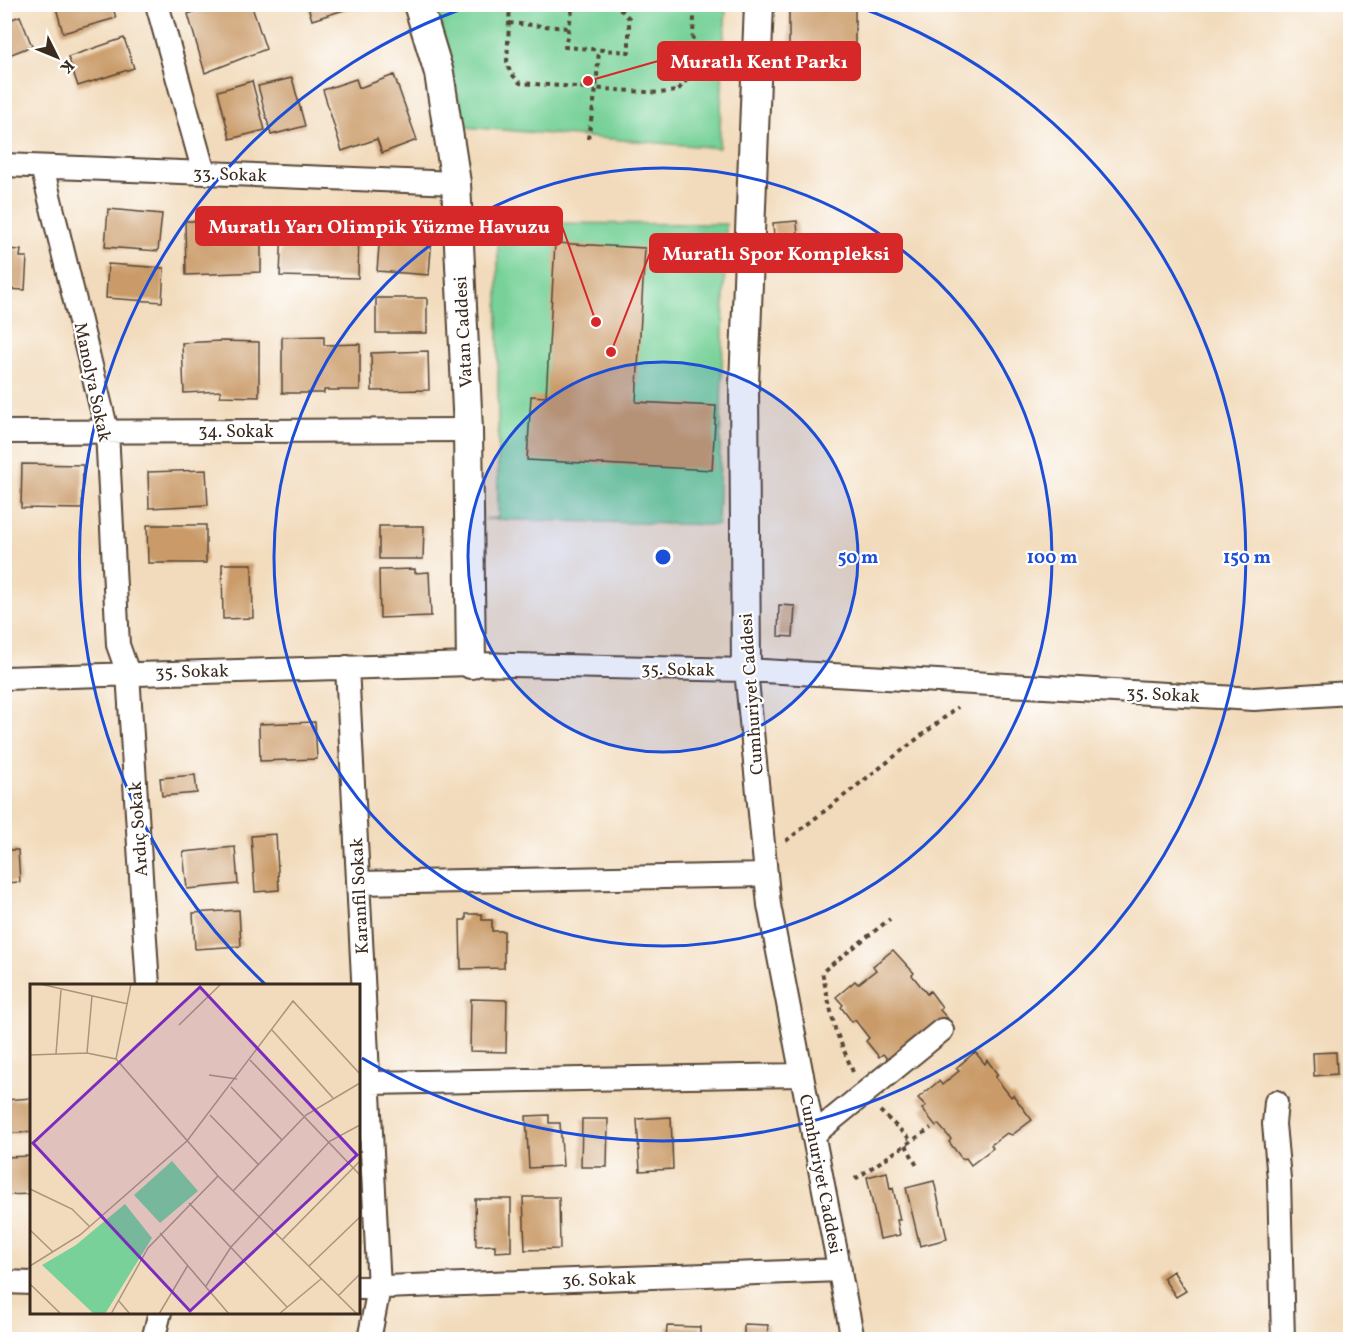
<svg xmlns="http://www.w3.org/2000/svg" width="1355" height="1344" font-family="Vollkorn,serif">
<rect width="100%" height="100%" fill="#fff"/>
<filter id="ink" filterUnits="userSpaceOnUse"><feTurbulence type="fractalNoise" baseFrequency=".0167" numOctaves="2"/><feDisplacementMap in="SourceGraphic" scale="12" xChannelSelector="R" yChannelSelector="G"/><feConvolveMatrix kernelMatrix="1 2 1 2 8 2 1 2 1" color-interpolation-filters="sRGB"/></filter>
<filter id="wash" filterUnits="userSpaceOnUse"><feTurbulence type="fractalNoise" baseFrequency=".008" numOctaves="4" result="noise"/><feDisplacementMap in="SourceGraphic" scale="24" xChannelSelector="R" yChannelSelector="G"/><feGaussianBlur stdDeviation="1.35" result="paint"/><feColorMatrix in="noise" values="0 0 0 0 0 0 0 0 0 0 0 0 0 0 0 0 0 1.4 0 .05"/><feComposite in="paint" operator="in"/></filter>
<g filter="url(#wash)">
<rect width="100%" height="100%" fill="#f2dbbc"/>
<!-- green -->
<path fill="#77d198" stroke="#597e5b" stroke-width="1.5" d="M434,5H726L719,148L466,127Z
M498,223L726,224L718,525L485,519L498,518Z"/>
<g id="blocks">
<!-- building -->
<path fill="#ca9b69" d="M55,4H112L116,18L63,33Z
M218,4H251L266,49L205,73L188,14Z
M307,4H360V5L312,20Z
M855,9V52H789V10Z
M20,16L32,46L4,57V22Z
M124,38L134,68L78,86L68,57Z
M394,75L417,140L382,153L377,139L342,151L323,90L356,79L359,88Z
M292,78L305,126L271,135L258,86Z
M252,81L265,130L230,139L218,91Z
M108,209L162,214L158,251L105,247Z
M185,221H223V224H261V272L186,275Z
M797,221L799,253L775,255L773,223Z
M282,225L359,227L358,278L280,276Z
M380,233L432,236L429,275L377,271Z
M555,243L645,248L636,402L716,406L712,470L527,460L531,396L546,397Z
M4,249L21,250L20,257H27L25,290L4,289Z
M108,264L164,268L162,302L106,298Z
M376,298H427V333H376Z
M324,336V345L360,344V390H324V393H282V337Z
M221,341L259,342V397L220,396L221,391L184,393L182,343Z
M428,351L429,390L372,391L371,353Z
M22,464L83,465L82,509L21,508Z
M206,470L208,505L149,508L148,472Z
M147,525H206V563H148Z
M379,526H424L423,559H379Z
M222,564H252L253,618L223,619Z
M415,569V573L429,572L431,616L380,618L379,570Z
M779,605L795,606L793,637L778,636Z
M315,722L317,759L260,761L259,724Z
M195,775L197,793L162,796L160,778Z
M276,834L279,890L255,892L251,836Z
M235,847L238,884L187,889L183,852Z
M4,850H18L20,882L4,883Z
M239,910L241,946L195,949L193,913Z
M466,914H482V920H492V931H504V968L461,969L460,920H466Z
M893,950L914,973L912,975L927,994L930,991L942,1007L940,1010L948,1019L891,1063L883,1054L879,1057L866,1041L869,1038L855,1020L852,1022L841,1007L843,1005L836,997L855,981L858,984L876,970L873,966Z
M471,999L507,1000L506,1052L470,1051Z
M975,1052L985,1064L987,1060L998,1075L995,1077L1011,1097L1013,1095L1032,1120L1012,1135L1007,1133L991,1145L993,1148L971,1165L966,1158L962,1159L949,1142L951,1139L938,1124L936,1126L922,1109L926,1106L918,1098L939,1081L942,1085L959,1071L956,1068Z
M1336,1052L1337,1074L1314,1076L1313,1053Z
M32,1098V1132L4,1134V1100Z
M549,1115V1123H560L563,1166L529,1168L526,1116Z
M671,1117L673,1169L640,1171L637,1119Z
M582,1119H608L607,1167H581Z
M32,1156V1194L4,1195V1157Z
M887,1172L890,1189L893,1188L900,1220H897L900,1235L880,1239L867,1177Z
M934,1181L947,1239L920,1246L906,1188Z
M523,1197H559L560,1249L525,1250Z
M475,1199H511V1251L495,1252V1245L476,1246Z
M1173,1271L1186,1291L1176,1297L1163,1278Z
M744,1324L768,1325L767,1340H744Z
M667,1326L700,1327V1340H666Z"/>
</g>
</g>
<g filter="url(#ink)">
<use href="#blocks" fill-opacity="0" stroke="#564536" stroke-width="1.5"/>
<g fill="none" stroke-linecap="round" stroke-linejoin="round">
<defs>
<path id="minor" d="M157,4L204,173
M4,165L456,183
M42,167L107,431L118,645L128,673L148,986
M4,432L468,430
M347,667L379,1288L369,1340
M746,670L769,905L853,1340
M4,678L471,664L746,670L1254,699L1350,693
M359,883L766,875
M370,1083L802,1075
M1276,1102L1274,1124L1279,1179L1283,1340
M813,1135L942,1030
M4,1282L32,1283
M358,1288L840,1270
M153,1340L160,1312"/>
<path id="tertiary" d="M418,4L439,73L456,183L468,430L471,664
M746,670L744,384L759,4"/>
</defs>
<!-- minor casing -->
<use href="#minor" stroke="#564536" stroke-width="26"/>
<!-- tertiary casing -->
<use href="#tertiary" stroke="#564536" stroke-width="32"/>
<!-- path -->
<path stroke="#564536" stroke-width="4" stroke-dasharray="4.5 4.5" stroke-linecap="butt" d="M510,4L507,62L510,72L520,83L660,93L677,91L690,76L695,4
M579,4L572,11L565,47L629,52V18L615,4
M509,23L568,28
M588,139L596,89L599,50
M786,841L958,707
M853,1072L835,1029L822,972L890,919
M880,1111L912,1141
M906,1145L918,1168
M855,1179L931,1128"/>
<!-- minor -->
<use href="#minor" stroke="#fff" stroke-width="22"/>
<!-- tertiary -->
<use href="#tertiary" stroke="#fff" stroke-width="28"/>
</g>
</g>
<!-- distance rings -->
<circle cx="663" cy="557" r="195" fill="#1d4ed8" fill-opacity=".12"/>
<g fill="none" stroke="#1d4ed8" stroke-width="3">
<circle cx="663" cy="557" r="195"/>
<circle cx="663" cy="557" r="389"/>
<path d="M265 984A584 584 0 0 1 473 5M853 5A584 584 0 1 1 362 1058"/>
</g>
<g text-anchor="middle" stroke-width="4.5" stroke-linejoin="round" paint-order="stroke">
<!-- street labels -->
<g font-size="18" fill="#3b2a1e" stroke="#fff">
<text transform="translate(230 174) rotate(2)" y="6">33. Sokak</text>
<text transform="translate(463 332) rotate(-93)" y="6">Vatan Caddesi</text>
<text transform="translate(93 382) rotate(78)" y="6">Manolya Sokak</text>
<text x="236" y="437">34. Sokak</text>
<text transform="translate(678 669) rotate(1)" y="6">35. Sokak</text>
<text transform="translate(192 671) rotate(-1)" y="6">35. Sokak</text>
<text transform="translate(751 694) rotate(-94)" y="6">Cumhuriyet Caddesi</text>
<text transform="translate(1163 694) rotate(3)" y="6">35. Sokak</text>
<text transform="translate(138 829) rotate(-94)" y="6">Ardıç Sokak</text>
<text transform="translate(359 896) rotate(-93)" y="6">Karanfil Sokak</text>
<text transform="translate(821 1174) rotate(79)" y="6">Cumhuriyet Caddesi</text>
<text transform="translate(599 1279) rotate(-2)" y="6">36. Sokak</text>
</g>
</g>
<!-- overview -->
<g transform="translate(30 984)">
<rect width="330" height="330" fill="#f2dbbc"/>
<path d="M142,177L168,207L130,239L104,211ZM95,220L122,254L75,330H64L12,281L46,261Z" fill="#77d198"/>
<path fill="none" stroke="#a9947d" stroke-width="1.5" d="M10,0L98,20M149,41L191,0M242,46L303,114M57,69L62,12M26,70L31,6M0,71L57,69L86,75L188,192L327,330M86,75L101,0M220,76L330,191M179,91L207,95M201,103L252,156M180,131L228,180M0,205L42,225L60,243M203,207L276,131L330,99M159,219L257,323M0,246L23,268M130,249L199,330M252,256L330,177M0,282L50,251L157,157L263,17L330,90M279,282L330,233M0,300L31,330M176,302L201,263L300,157L330,141M308,312L330,290M88,316L100,330M81,330L118,264L188,192M129,330L158,281M249,330L291,295"/>
<path fill="#7b2cbf" fill-opacity="0.15" stroke="#7b2cbf" stroke-width="3" d="M170,3L327,171L160,327L3,159Z"/>
<rect width="330" height="330" fill="none" stroke="#3b2a1e" stroke-width="3"/>
</g>
<circle cx="663" cy="557" r="9" fill="#1d4ed8" stroke="#fff" stroke-width="3"/>
<g font-size="18" text-anchor="middle" font-weight="bold" fill="#1d4ed8" stroke="#fff" stroke-width="4.5" stroke-linejoin="round" paint-order="stroke">
<text x="858" y="563">50 m</text>
<text x="1052" y="563">100 m</text>
<text x="1247" y="563">150 m</text>
</g>
<!-- callouts -->
<path fill="none" stroke="#d62828" stroke-width="2" d="M588 81L658 61M596 322L562 226M611 352L650 253"/>
<g fill="#d62828" stroke="#fff" stroke-width="2">
<circle cx="588" cy="81" r="6"/>
<circle cx="596" cy="322" r="6"/>
<circle cx="611" cy="352" r="6"/>
</g>
<g fill="#d62828" stroke="#d62828" stroke-width="2">
<rect x="658" y="42" width="202" height="38" rx="6"/>
<rect x="196" y="207" width="366" height="38" rx="6"/>
<rect x="650" y="234" width="252" height="38" rx="6"/>
</g>
<g font-size="20" text-anchor="middle" font-weight="bold" fill="#fff">
<text x="759" y="68">Muratlı Kent Parkı</text>
<text x="379" y="233">Muratlı Yarı Olimpik Yüzme Havuzu</text>
<text x="776" y="260">Muratlı Spor Kompleksi</text>
</g>
<!-- margin -->
<rect width="1355" height="1344" fill="none" stroke="#fff" stroke-width="24"/>
<!-- north arrow -->
<g transform="translate(57 57) rotate(133)" stroke="#ffffff" stroke-width="4.5" paint-order="stroke">
<path d="M0-4.5L10 22L0 15L-10 22Z" fill="#3b2a1e"/>
<text y="-9" font-size="16" font-weight="bold" text-anchor="middle" fill="#3b2a1e">K</text>
</g>
</svg>
